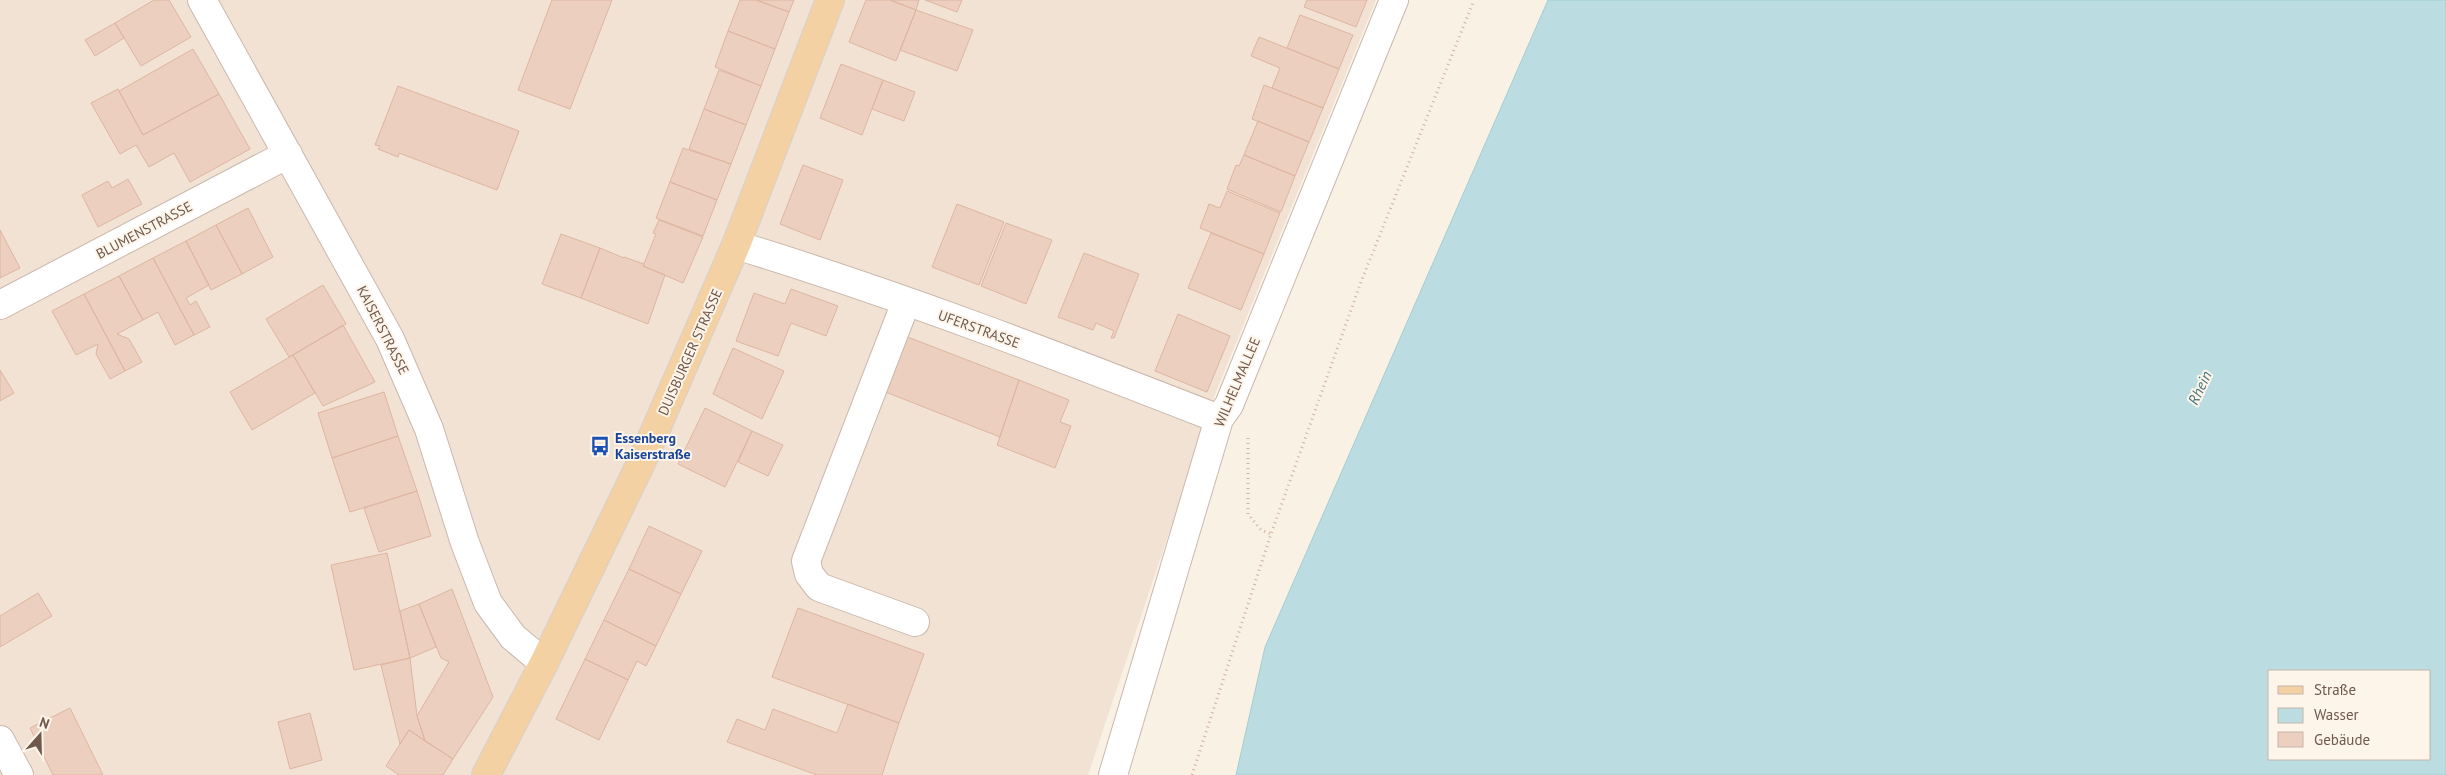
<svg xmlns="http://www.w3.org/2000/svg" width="2446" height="775" font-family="'PT Sans',sans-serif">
<rect width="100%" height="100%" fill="#faf1e5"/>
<!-- residential -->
<path fill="#f1e2d4" d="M0,0H1376L1216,392L1088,775H0Z"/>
<!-- water -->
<path fill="#bbdde1" stroke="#a2cdd2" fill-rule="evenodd" d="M1548,0H2446V775H1236L1265,647ZM2270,671H2430V759H2270Z"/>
<!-- building -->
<path fill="#edcfbf" stroke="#deb5a1" d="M154,0H169L191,37L141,66L115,23Z
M552,0H612L570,109L518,90Z
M740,0H756L789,12L775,49L728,31Z
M756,0H794L789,12Z
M866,0H890L916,10L896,61L849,42Z
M890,0H919L916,10Z
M925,0H962L957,12Z
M1307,0H1367L1356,27L1304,7Z
M916,10L973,30L957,71L900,50Z
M1300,15L1353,35L1339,69L1287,48Z
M115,23L124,38L95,56L85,40Z
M728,31L775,49L761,86L715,67Z
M1259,37L1339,69L1323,108L1272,88L1280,68L1251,56Z
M193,49L219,94L143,135L119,91Z
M841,64L883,80L862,135L820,118Z
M719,70L761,86L746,125L704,109Z
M883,80L915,92L904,121L872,109Z
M1264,85L1323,108L1309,142L1252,119Z
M398,86L519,131L497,190L399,153L398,157L378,149L380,146L375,145Z
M118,89L143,135L219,94L250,149L190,182L174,153L149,167L136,145L120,154L91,103Z
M704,109L746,125L731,164L689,149Z
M1258,121L1309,142L1295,176L1244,155Z
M683,148L731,164L717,200L670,182Z
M1244,155L1295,176L1281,212L1227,189L1236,165L1239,166Z
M803,165L843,180L820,240L780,224Z
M128,179L142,204L98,227L82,195L108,181L112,188Z
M670,182L717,200L703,236L656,218Z
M1227,191L1280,213L1264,254L1200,228L1209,204L1220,208Z
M957,204L1004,222L979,285L932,267Z
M248,208L273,257L242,274L216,225Z
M659,220L703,237L683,283L643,266L656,234L653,233Z
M1006,223L1052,240L1026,304L981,286Z
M216,225L242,274L211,290L186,241Z
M0,230L20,268L0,278Z
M1211,233L1264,254L1241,310L1188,288Z
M561,234L600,248L581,298L542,284Z
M186,241L209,285L186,298L190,305L196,301L210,327L194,335L153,258Z
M600,248L624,258V257L644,264L643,266L665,275L648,324L581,298Z
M1084,253L1139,274L1114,338H1111L1114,331L1096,323L1093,330L1058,317Z
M153,258L194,335L175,345L158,312L143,320L119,276Z
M119,276L143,320L117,334L129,339L142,362L125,371L84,294Z
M323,285L346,324L289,357L266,319Z
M791,289L838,306L826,336L791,323L778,356L736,341L754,293L785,304Z
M84,294L125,371L110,379L96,354L98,344L76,355L52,311Z
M1178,314L1230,336L1207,392L1155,371Z
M343,325L375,382L323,406L293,355Z
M905,336L1019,380L1000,437L883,391Z
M733,348L784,371L762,419L713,394Z
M293,355L315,393L252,430L230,392Z
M0,370L14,393L0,401Z
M1019,380L1069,400L1060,422L1071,426L1055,468L997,445Z
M384,392L398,436L332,458L318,413Z
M705,408L752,431L725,487L678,464Z
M752,431L783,445L768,476L738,462Z
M398,436L417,491L350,512L332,458Z
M417,491L431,536L379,552L364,508Z
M649,526L702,551L681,594L629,569Z
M387,553L410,658L354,670L331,565Z
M629,569L681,594L656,646L604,620Z
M452,589L493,697L453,759L425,741L417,716L449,662L441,658L419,604Z
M38,593L52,616L0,647V616Z
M419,604L436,647L410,658L400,611Z
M798,608L924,654L899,723L772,677Z
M604,620L656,646L646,666L637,661L628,680L585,659Z
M410,658L417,716L425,741L409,730L400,744L381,665Z
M585,659L628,680L599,740L556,719Z
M848,704L899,723L882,775H817L727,742L737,719L765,730L773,709L837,733Z
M70,708L103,775H53L30,728Z
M310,713L322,760L290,769L278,722Z
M409,730L453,759L443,775H399L386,766Z"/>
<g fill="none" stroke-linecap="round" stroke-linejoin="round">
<defs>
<path id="minor" d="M202,0L390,339L429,429L465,543L488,603L513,637L544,663
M736,245C900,295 1060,357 1219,419
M906,302L806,561L809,574L819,587L915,622
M0,305L288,154
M0,740L19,775
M1113,775L1219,419L1229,405L1394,0"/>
<path id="major" d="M486,775L544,663L641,463L736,245L830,0"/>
</defs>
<!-- minor casing -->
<use href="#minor" stroke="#cab8ac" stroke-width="30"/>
<!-- major casing -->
<use href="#major" stroke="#d7d0cd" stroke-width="30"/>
<!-- path -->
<path stroke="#d1b2a2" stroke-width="3" stroke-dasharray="1 4" stroke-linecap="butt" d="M1248,438V514L1261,530L1271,534
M1192,775L1271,534L1361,282L1474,0"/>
<!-- minor -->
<use href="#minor" stroke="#fff" stroke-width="28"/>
<!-- major -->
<use href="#major" stroke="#f3d1a3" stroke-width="28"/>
</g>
<!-- icons -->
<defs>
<symbol id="bus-bare" viewBox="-9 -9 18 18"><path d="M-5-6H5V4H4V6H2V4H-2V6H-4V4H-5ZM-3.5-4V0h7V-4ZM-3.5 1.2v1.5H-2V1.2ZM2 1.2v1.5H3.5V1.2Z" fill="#1a4fb4" stroke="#fdf5ea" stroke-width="2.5" paint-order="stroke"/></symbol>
</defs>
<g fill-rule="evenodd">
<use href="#bus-bare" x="586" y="432" width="28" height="28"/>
</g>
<g text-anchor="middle" stroke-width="4" stroke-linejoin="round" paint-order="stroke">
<!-- street labels -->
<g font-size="14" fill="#70584c" stroke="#fdf5ea">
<text transform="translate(144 230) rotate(-28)" y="5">BLUMENSTRASSE</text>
<text transform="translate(979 329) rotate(20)" y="5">UFERSTRASSE</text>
<text transform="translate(383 330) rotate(63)" y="5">KAISERSTRASSE</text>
<text transform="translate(690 352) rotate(-66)" y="5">DUISBURGER STRASSE</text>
<text transform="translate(1237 382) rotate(-67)" y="5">WILHELMALLEE</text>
</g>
<!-- transit labels -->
<g font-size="14" font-weight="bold" fill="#164399" stroke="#fdf5ea" text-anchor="start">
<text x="615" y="443">Essenberg<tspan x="615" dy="16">Kaiserstraße</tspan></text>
</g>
<!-- water labels -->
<g font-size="15" font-style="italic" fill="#45747b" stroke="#fdf5ea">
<text transform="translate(2200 388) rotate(-65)" y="5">Rhein</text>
</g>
</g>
<!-- legend -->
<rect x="2268" y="670" width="162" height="90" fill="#fdf5ea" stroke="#c5b6ab"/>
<rect x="2278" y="686" width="25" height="8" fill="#f3d1a3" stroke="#c5b6ab"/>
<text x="2314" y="695" font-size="15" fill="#70584c">Straße</text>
<rect x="2278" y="708" width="25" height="15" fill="#bbdde1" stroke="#c5b6ab"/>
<text x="2314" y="720" font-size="15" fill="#70584c">Wasser</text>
<rect x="2278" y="732" width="25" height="15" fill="#edcfbf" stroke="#c5b6ab"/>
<text x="2314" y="745" font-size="15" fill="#70584c">Gebäude</text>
<!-- north arrow -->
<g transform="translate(40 735) rotate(20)" stroke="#fdf5ea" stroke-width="4" paint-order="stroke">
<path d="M0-4L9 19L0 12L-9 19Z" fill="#70584c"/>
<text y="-8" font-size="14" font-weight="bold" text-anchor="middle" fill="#70584c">N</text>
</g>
</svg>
